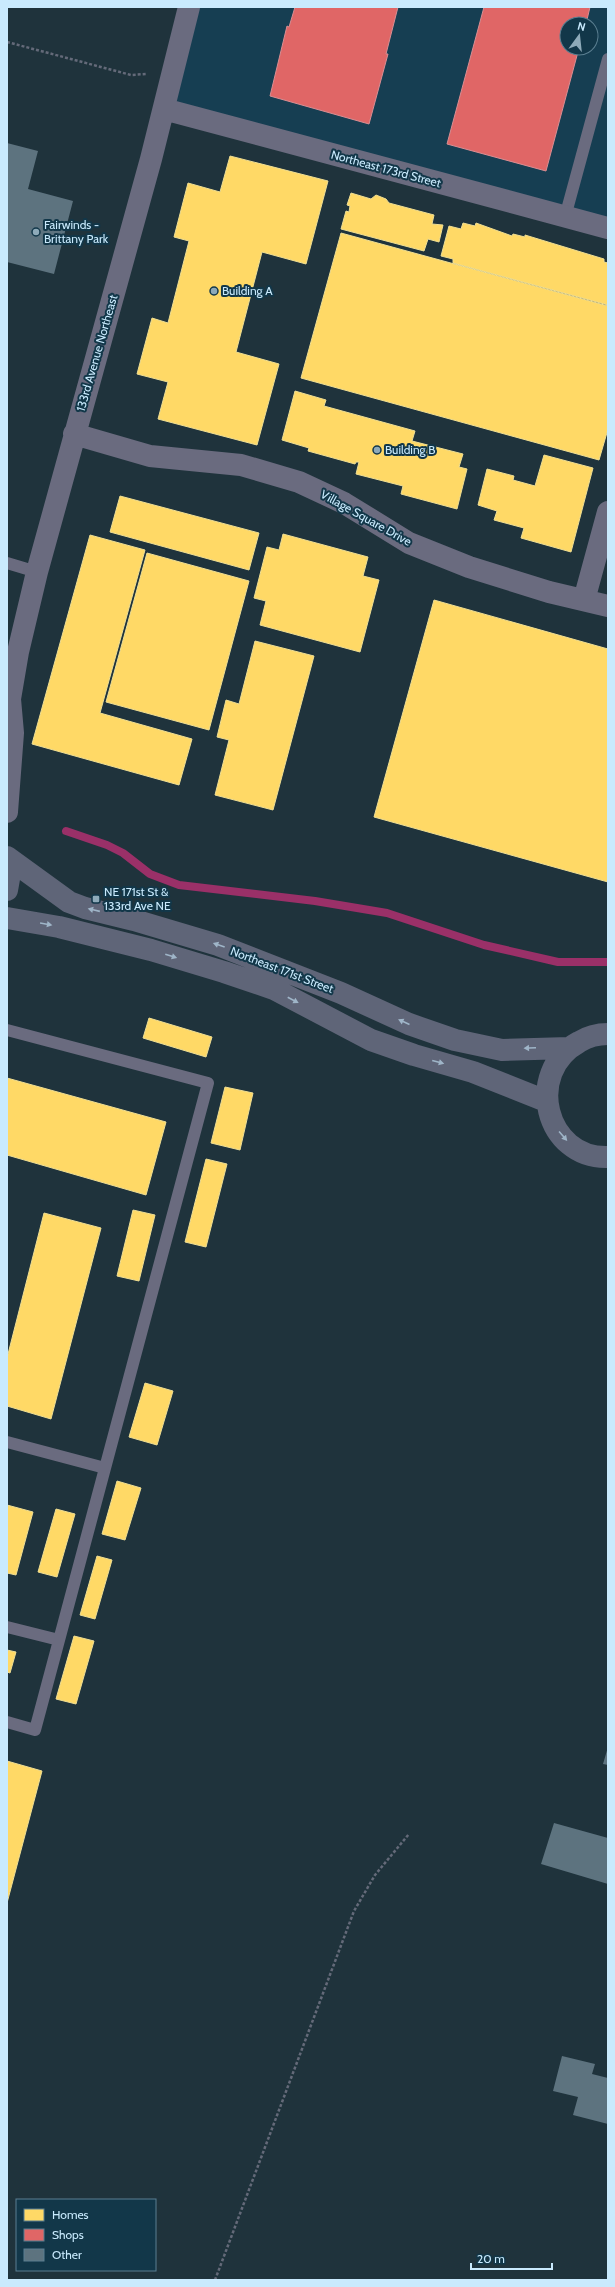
<svg xmlns="http://www.w3.org/2000/svg" width="615" height="2287" font-family="Cabin,sans-serif">
<rect width="100%" height="100%" fill="#1f333c"/>
<!-- built -->
<path fill="#163e52" fill-rule="evenodd" d="M189,7H608V228L164,109ZM567,24H591V48H567Z"/>
<!-- homes -->
<path fill="#ffd966" stroke="#efde93" d="M230,156L328,181L306,264L262,252L236,352L279,364L257,445L158,419L168,382L137,374L152,318L168,323L189,241L174,237L188,183L220,192Z
M351,193L371,199L376,195L386,199L389,203L434,215L432,224L443,225L439,242L428,239L424,251L341,229L346,211L349,212L350,206L347,205Z
M463,223L475,226L476,223L512,236L513,234L525,237V235L604,259V262L608,263V305L453,263V259L441,256L449,226L461,229Z
M341,233L608,306V429L599,460L301,378Z
M295,391L326,400L324,406L415,431L412,441L463,454L459,467L467,469L457,509L401,494L403,486L356,474L359,462H356L355,464L308,451L309,448L282,440Z
M544,455L593,468L571,552L521,538L524,528L494,520L497,511L478,505L487,469L514,476L513,480L535,486Z
M120,496L259,533L249,570L110,532Z
M283,534L368,557L363,576L379,580L360,652L260,625L266,601L254,598L267,547L279,550Z
M90,535L145,550L100,713L192,739L179,785L32,744Z
M147,553L249,581L209,730L106,702Z
M434,600L608,649V882L374,817Z
M255,641L314,656L273,810L215,795L229,740L217,737L226,700L239,704Z
M149,1018L212,1037L206,1057L143,1038Z
M7,1078L166,1122L146,1195L7,1155Z
M225,1087L253,1093L240,1150L211,1143Z
M206,1159L227,1164L206,1247L185,1242Z
M133,1210L155,1215L139,1281L117,1276Z
M44,1213L101,1228L51,1419L7,1406V1358Z
M145,1383L173,1391L157,1445L129,1437Z
M117,1481L141,1488L125,1540L102,1534Z
M7,1505L33,1512L16,1575L7,1573Z
M56,1509L75,1514L57,1577L38,1572Z
M97,1556L112,1560L95,1619L80,1615Z
M74,1636L94,1641L76,1704L56,1699Z
M7,1650L16,1652L10,1673L7,1672Z
M7,1761L42,1771L7,1903Z"/>
<!-- shops -->
<path fill="#e06666" stroke="#d98e93" d="M295,7H398L386,54H388L369,124L270,96L287,26L289,27Z
M484,7H590L586,24H567V48H579L546,171L447,144Z"/>
<g fill="none" stroke-linecap="round" stroke-linejoin="round">
<!-- stream -->
<path stroke="#9a3068" stroke-width="8" d="M66,831L107,845L123,853L150,874L179,885L315,901L387,913L484,945L558,962H608"/>
</g>
<!-- building -->
<path fill="#5d737f" d="M7,143L38,151L28,189L73,201L54,274L7,262Z
M608,1747V1765L603,1764Z
M554,1823L608,1838V1884L541,1864Z
M562,2056L595,2064L592,2074L608,2078V2124L573,2115L578,2097L553,2091Z"/>
<g fill="none" stroke-linecap="round" stroke-linejoin="round">
<!-- path -->
<path stroke="#646a79" stroke-width="2.5" stroke-dasharray="3 2" stroke-linecap="butt" d="M7,42L131,75L146,74
M215,2280L354,1911L375,1875L409,1834"/>
<!-- lane -->
<path stroke="#6a6b7f" stroke-width="12" d="M565,217L608,59
M7,563L37,572
M7,1030L208,1083L35,1730L7,1722
M7,1442L105,1468
M7,1627L59,1640"/>
<!-- street -->
<path stroke="#6a6b7f" stroke-width="22" d="M164,109L608,228
M74,434L150,456L241,465L299,482L344,503L409,543L469,567L549,592L608,606
M584,600L608,512
M7,812L13,733L10,699L18,652L37,572L151,159L189,7"/>
<!-- secondary -->
<path stroke="#5f6578" stroke-width="22" d="M7,857L69,902L85,908L134,920L218,945L341,993L409,1024L455,1040L502,1050L569,1048
M7,857L10,873L7,890
M7,918L59,927L151,950L224,972L274,989L371,1040L414,1055L473,1072L546,1101
M608,1034C598,1034 587,1037 579,1042C524,1072 545,1159 608,1157"/>
</g>
<!-- one-way arrows -->
<defs><path id="oneway-solid" d="M-6-.8H1V-3.2L6.5 0L1 3.2V.8H-6Z"/></defs>
<g fill="#9fb5c8">
<use href="#oneway-solid" transform="translate(94 910) rotate(-167)"/>
<use href="#oneway-solid" transform="translate(46 924) rotate(10)"/>
<use href="#oneway-solid" transform="translate(219 945) rotate(-161)"/>
<use href="#oneway-solid" transform="translate(171 956) rotate(17)"/>
<use href="#oneway-solid" transform="translate(293 1000) rotate(28)"/>
<use href="#oneway-solid" transform="translate(404 1022) rotate(-156)"/>
<use href="#oneway-solid" transform="translate(530 1048) rotate(177)"/>
<use href="#oneway-solid" transform="translate(438 1062) rotate(15)"/>
<use href="#oneway-solid" transform="translate(563 1136) rotate(49)"/>
</g>
<!-- markers -->
<g fill="#8eaab9" stroke="#123749" stroke-width="1.5">
<circle cx="36" cy="232" r="4"/>
<circle cx="214" cy="291" r="4"/>
<circle cx="377" cy="450" r="4"/>
<rect x="92" y="895" width="8" height="8" rx="2"/>
</g>
<g text-anchor="middle" stroke-width="4" stroke-linejoin="round" paint-order="stroke">
<!-- street labels -->
<g font-size="12" fill="#c9eafd" stroke="#123749">
<text transform="translate(386 169) rotate(15)" y="4">Northeast 173rd Street</text>
<text transform="translate(97 353) rotate(-74)" y="4">133rd Avenue Northeast</text>
<text transform="translate(366 518) rotate(29)" y="4">Village Square Drive</text>
<text transform="translate(282 970) rotate(21)" y="4">Northeast 171st Street</text>
</g>
<!-- poi labels -->
<g font-size="12" fill="#c9eafd" stroke="#123749" text-anchor="start">
<text x="44" y="229">Fairwinds -<tspan x="44" dy="14">Brittany Park</tspan></text>
<text x="222" y="295">Building A</text>
<text x="385" y="454">Building B</text>
<text x="104" y="896">NE 171st St &amp;<tspan x="104" dy="14">133rd Ave NE</tspan></text>
</g>
</g>
<!-- border -->
<rect width="615" height="2287" fill="none" stroke="#c9eafd" stroke-width="16"/>
<!-- legend -->
<rect x="16" y="2199" width="140" height="72" fill="#123749" stroke="#5b7f91"/>
<rect x="24" y="2209" width="20" height="12" fill="#ffd966" stroke="#5b7f91"/>
<text x="52" y="2219" font-size="12" fill="#c9eafd">Homes</text>
<rect x="24" y="2229" width="20" height="12" fill="#e06666" stroke="#5b7f91"/>
<text x="52" y="2239" font-size="12" fill="#c9eafd">Shops</text>
<rect x="24" y="2249" width="20" height="12" fill="#5d737f" stroke="#5b7f91"/>
<text x="52" y="2259" font-size="12" fill="#c9eafd">Other</text>
<!-- north arrow -->
<g transform="translate(579 36) rotate(15)"><circle r="19" fill="#123749" stroke="#5b7f91"/>
<path d="M0-3L7 15L0 10L-7 15Z" fill="#8eaab9"/>
<text y="-6" font-size="11" font-weight="bold" text-anchor="middle" fill="#c9eafd">N</text>
</g>
<!-- scale -->
<path d="M471 2263v6h81v-6" fill="none" stroke="#c9eafd" stroke-width="2"/>
<text x="477" y="2263" font-size="12" fill="#c9eafd" stroke="#123749" stroke-width="3" paint-order="stroke">20 m</text>
</svg>
